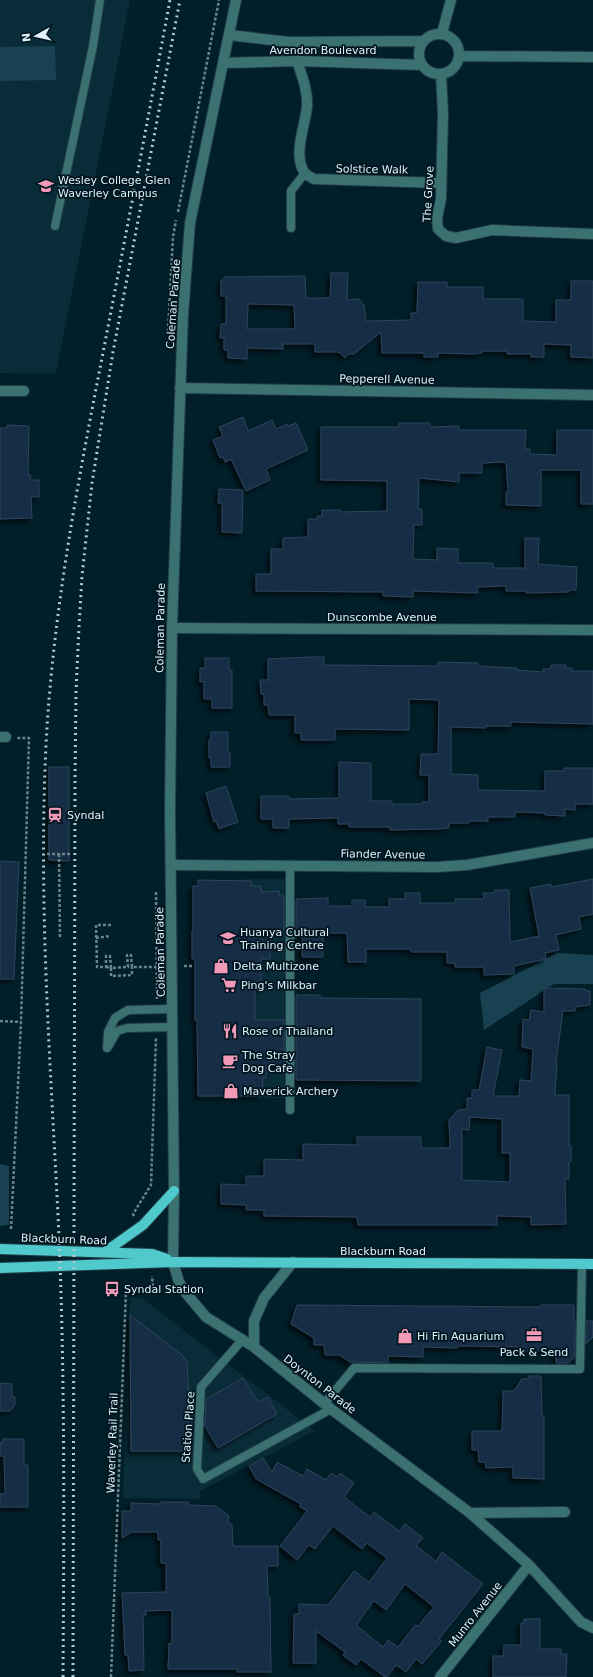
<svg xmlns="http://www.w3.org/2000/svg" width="593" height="1677" font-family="'DejaVu Sans',sans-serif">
<defs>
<filter id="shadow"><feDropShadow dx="-3.5" dy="3.5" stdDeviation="2" flood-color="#0009"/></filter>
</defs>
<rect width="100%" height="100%" fill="#011f29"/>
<!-- built -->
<path fill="#092c39" d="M0,0H130L56,374L0,373Z
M286,879L287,1098L200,1099V880Z
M130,1297L142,1298L315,1431L200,1491V1499L123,1498Z"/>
<!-- green -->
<path fill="#184251" d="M55,46L56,80L0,81V47Z
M557,953L593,955V984H554L484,1030L480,993Z
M0,1164L9,1166V1225L0,1226Z"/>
<!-- building -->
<path fill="#182d44" stroke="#2e445c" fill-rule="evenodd" filter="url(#shadow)" d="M331,273H348L347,300L359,299L364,305L366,321L411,320V313H417L418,282H447V287H483V299H523V321L556,322V300H571V281H593V358L571,357V345L544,344V357H531V354H507V351H482V353L473,354L438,353V357H424V353H382L381,332L354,354H349L345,358L339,352H315V344H283V349L247,348V359L228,358V350H224V338H220L221,324H226V296H221V280H224V277L305,276L306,298H330ZM248,304L294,305L295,329H247Z
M243,417L248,431L272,420L276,429L287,424L288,426L296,423L308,450L266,469L270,480L246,491L231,459L225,462L223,457L220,458L213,440L223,436L219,427Z
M399,423H430V427L459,426V430H526L525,449H530V454L557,455V430H593V504H581V470H541V506L506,505V492H508L506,462L482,463V473H459V482L419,478L418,509H422V525H414L413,559L437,560V548L458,549V563H493V568H525V538H539L538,564L577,567L576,590H569V592L526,593V591H506V586L477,587L478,593L413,591V597L383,596V592L256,591V574H271V549H283V538L308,537V519H317V516H322V510H340V512L387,511V481L321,480V427H399Z
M7,425L29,426L28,475H31L30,480H39V497H31L32,518L0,519V428H7Z
M219,489L243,490L242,533L222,532V503H218Z
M309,657H324V665L438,666V662L478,663V666L517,668V670L543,672V669H550L551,665H566L565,668H572V671H593V724L511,722V726H486V728L451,727V774L478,775V790L545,791V771H564V768H593V804H575V810L565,809V816L545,815V813L515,812V817H488V821H469V823H449V828L439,829L390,830V827H349V824H338V818L289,819V828H273V819H261V796H289V799L339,798V762L371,763V801H392V804H422V802H429V775H420L421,754H438L439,700L409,699V730L335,729V740H301V733H295V715H269L268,705H264V694H261L260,680H268V659Z
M205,658H229V670H232V708H212V699H204V681L200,682V668H205Z
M211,732H228V752H230V767H211V758H209V740L211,739Z
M49,767H69V861L49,860Z
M226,786L238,822L219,829L216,821L214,822L206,793Z
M0,861L19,862L14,979H0Z
M593,879V914L579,917L581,929L556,935L559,950L545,953L546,959L514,966V974L484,975V967H455V963H447V952H411V949H366V962H348L347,933H323V957H302V930H296V899L328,898V906H352V900H365V907H389V899H405V893H420V903H455V899H484L483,893H494V890H509L510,942L539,936L530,888L551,884V887Z
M198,880L251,881V886H260L262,892L279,891V896H284V930H270V959H261V990H255V1020H284V1066H266V1078H263L262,1096H198L197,1020H195V959H192V930H193V886H198Z
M544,988L585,989V990L590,991V1005L575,1007V1011H563L556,1062L557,1063L555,1095H569V1146H571V1161L569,1162V1179H565L566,1224L531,1225V1217L497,1216V1225H358L357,1217L264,1216V1210H246V1205L221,1204V1184L246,1185V1176H264V1159L303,1160V1144L357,1145V1137H421V1148H450L449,1120L458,1110L467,1109V1098H472V1090H479L487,1047L502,1050L493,1096H519L520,1080L531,1081L533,1049L522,1047L523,1019L529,1020L531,1010L544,1012ZM470,1117L502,1119V1153H510V1182L462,1180V1129L469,1130Z
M296,995H320V998L421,999V1081L296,1080Z
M297,1305L541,1307V1305H574V1321H575V1357L568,1363H556V1351H525L524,1347L457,1346V1348L423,1347V1357L388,1356V1363L350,1362L339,1355H325L324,1345H314V1338L291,1324Z
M130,1315L182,1355L187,1362L189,1401L187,1398L189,1451H131Z
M586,1321H593V1337L586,1344Z
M529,1376H541L542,1416H544V1479L513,1478V1467L486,1468L485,1462H479L478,1450H472V1431H502L503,1391H514L522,1379H529Z
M243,1378L258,1402L268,1397L277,1414L218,1448L205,1426L206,1399Z
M0,1383L12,1384V1397H15V1405L10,1411H0Z
M3,1439H24V1465H28V1507H0V1494H5L4,1456H0V1443H2Z
M263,1458L272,1472L277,1462L303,1476L307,1469L326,1480L331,1473L337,1477L340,1473L354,1483L344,1497L370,1517L374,1512L399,1531L405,1524L423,1538L416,1546L436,1561L442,1552L483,1584L439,1639L442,1641L422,1664L416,1659L406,1672L396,1665L387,1677H385L361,1659L356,1665L343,1655L345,1652L316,1631V1663H293L294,1614H299V1604L328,1605L354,1571L369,1582L387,1558L367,1543L362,1549L333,1526L315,1549L309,1545L297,1560L280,1546L307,1511L299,1506L301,1504L256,1479L249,1466ZM405,1584L434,1607L418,1626L415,1625L398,1647L388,1640L383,1647L357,1626V1624L374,1601L386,1610Z
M161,1502H189L188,1505L216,1506L229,1516L228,1522L232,1525L233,1546H278V1566H267L268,1597H270L271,1672H237V1669H168L169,1643L172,1644V1610L146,1611V1615H143L144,1670L129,1671L128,1655H125L122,1593L166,1592V1563H161V1540H158V1532H132L122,1538V1511H131V1503L161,1504Z
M524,1619H540V1649H561V1654H567L566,1677H493V1656H503L504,1645H521V1623H524Z"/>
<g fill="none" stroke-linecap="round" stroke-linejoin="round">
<defs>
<path id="service" d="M55,226L93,46L100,0
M291,228V191L305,173
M108,1047L117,1031L127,1028L173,1027
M107,1048L108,1032L115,1018L128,1010L172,1009
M290,1110V865
M243,1339L201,1387L197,1469L203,1479L331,1409
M324,1404L354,1368L580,1369L582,1264"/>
<path id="minor" d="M442,33L451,0
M419 54a20 20 0 1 1 40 0a20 20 0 1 1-40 0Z
M229,35L289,42L423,41
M459,56L593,57
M297,61C302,76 308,91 307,107C305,126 293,154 304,172C306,175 311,177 314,179L441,183
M224,63L297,61L422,65
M441,74L443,113L441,199L437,218L438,229L446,236L456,238L492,230L593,234
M180,388L593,395
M0,391H24
M172,628L593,630
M0,737H6
M171,865L437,867L467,865L593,843
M173,1262L179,1282L185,1292L206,1317L254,1347L331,1409L470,1513L529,1565L581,1622L593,1628
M254,1347V1321L264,1298L293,1262
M470,1513L565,1512
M440,1677L529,1565"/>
<path id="tertiary" d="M173,1262L174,1191L170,811L172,628L183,315L190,223L236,0"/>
<path id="primary" d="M0,1249L152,1254L167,1259
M105,1252L143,1225L174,1191
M0,1268L173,1262L593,1264"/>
</defs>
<!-- service casing -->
<use href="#service" stroke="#203d46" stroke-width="10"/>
<!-- minor casing -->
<use href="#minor" stroke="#203d46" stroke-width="12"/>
<!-- tertiary casing -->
<use href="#tertiary" stroke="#203d46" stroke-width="12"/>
<!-- primary casing -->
<use href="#primary" stroke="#203d46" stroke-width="12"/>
<!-- path -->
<path stroke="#6a838c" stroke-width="2.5" stroke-dasharray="3 2" stroke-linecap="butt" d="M178,212L219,0
M168,331L173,237L176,220
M47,854H70
M59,854L60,938
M156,892L157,999
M111,925H96L97,967H106V956H110L111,968L128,967L127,955H131L132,967H157
M96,938L110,936
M184,966H192
M106,967L111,968V976L132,975V967H128
M0,1021L21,1022
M134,1216L133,1214L151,1185L156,1038
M11,1229L21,1022L29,738H17
M111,1677L126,1291L153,1288L152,1276"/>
<!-- service -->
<use href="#service" stroke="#3c7172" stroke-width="8"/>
<!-- minor -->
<use href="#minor" stroke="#3c7172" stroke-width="10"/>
<!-- tertiary -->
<use href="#tertiary" stroke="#3c7172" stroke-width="10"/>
<!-- primary -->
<use href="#primary" stroke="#50c9cc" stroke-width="10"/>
<!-- rail -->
<path stroke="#b3cad2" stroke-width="3" stroke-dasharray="2 4" stroke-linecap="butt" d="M63,1677C64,1530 65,1383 59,1236C51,1067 37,897 47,727C55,603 78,481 102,358C125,239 148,119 170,0
M73,1677L75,783L76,692L79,627L82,576L92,483L113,352L180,0"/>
</g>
<!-- icons -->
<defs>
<symbol id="school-bare" viewBox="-9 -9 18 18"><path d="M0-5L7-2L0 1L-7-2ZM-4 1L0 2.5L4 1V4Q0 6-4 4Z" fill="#f09ab7" stroke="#00151f" stroke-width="2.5" paint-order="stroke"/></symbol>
<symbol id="station-bare" viewBox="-9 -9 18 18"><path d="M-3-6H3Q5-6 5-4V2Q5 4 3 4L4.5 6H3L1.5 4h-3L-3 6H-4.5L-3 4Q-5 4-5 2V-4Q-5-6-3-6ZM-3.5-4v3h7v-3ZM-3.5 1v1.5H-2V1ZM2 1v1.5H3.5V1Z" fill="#f09ab7" stroke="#00151f" stroke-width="2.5" paint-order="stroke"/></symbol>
<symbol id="university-bare" viewBox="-9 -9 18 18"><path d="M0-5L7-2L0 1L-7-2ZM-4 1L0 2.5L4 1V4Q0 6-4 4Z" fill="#f09ab7" stroke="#00151f" stroke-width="2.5" paint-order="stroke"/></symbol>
<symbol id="shop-bare" viewBox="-9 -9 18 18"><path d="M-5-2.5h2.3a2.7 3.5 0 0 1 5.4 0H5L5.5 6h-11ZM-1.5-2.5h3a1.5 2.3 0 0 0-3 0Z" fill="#f09ab7" stroke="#00151f" stroke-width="2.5" paint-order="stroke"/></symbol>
<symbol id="supermarket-bare" viewBox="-9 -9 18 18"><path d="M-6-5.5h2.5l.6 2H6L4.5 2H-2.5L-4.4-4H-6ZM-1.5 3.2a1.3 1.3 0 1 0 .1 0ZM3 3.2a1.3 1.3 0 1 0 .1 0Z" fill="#f09ab7" stroke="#00151f" stroke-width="2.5" paint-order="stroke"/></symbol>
<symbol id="restaurant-bare" viewBox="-9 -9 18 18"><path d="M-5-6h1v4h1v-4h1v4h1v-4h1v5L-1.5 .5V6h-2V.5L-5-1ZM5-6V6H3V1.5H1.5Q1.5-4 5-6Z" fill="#f09ab7" stroke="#00151f" stroke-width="2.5" paint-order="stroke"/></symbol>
<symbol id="cafe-bare" viewBox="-9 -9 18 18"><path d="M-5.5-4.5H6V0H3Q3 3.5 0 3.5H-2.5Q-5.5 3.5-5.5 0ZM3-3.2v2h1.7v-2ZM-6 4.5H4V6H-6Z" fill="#f09ab7" stroke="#00151f" stroke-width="2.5" paint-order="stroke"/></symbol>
<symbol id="bus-bare" viewBox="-9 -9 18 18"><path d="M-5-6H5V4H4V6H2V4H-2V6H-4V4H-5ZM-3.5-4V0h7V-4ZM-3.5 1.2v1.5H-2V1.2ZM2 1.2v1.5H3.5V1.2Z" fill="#f09ab7" stroke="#00151f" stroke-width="2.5" paint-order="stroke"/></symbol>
<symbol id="office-bare" viewBox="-9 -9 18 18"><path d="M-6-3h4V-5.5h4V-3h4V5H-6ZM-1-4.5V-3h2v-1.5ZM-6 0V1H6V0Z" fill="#f09ab7" stroke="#00151f" stroke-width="2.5" paint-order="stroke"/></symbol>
</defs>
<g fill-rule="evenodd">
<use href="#school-bare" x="35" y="175" width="22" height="22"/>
<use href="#station-bare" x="44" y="804" width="22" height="22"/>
<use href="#university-bare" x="217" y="927" width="22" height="22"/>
<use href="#shop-bare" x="210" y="955" width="22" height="22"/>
<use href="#supermarket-bare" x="218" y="974" width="22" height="22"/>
<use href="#restaurant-bare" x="219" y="1020" width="22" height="22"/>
<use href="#cafe-bare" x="219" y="1050" width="22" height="22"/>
<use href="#shop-bare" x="220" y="1080" width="22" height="22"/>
<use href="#bus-bare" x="101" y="1278" width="22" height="22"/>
<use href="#office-bare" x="523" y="1324" width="22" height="22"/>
<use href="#shop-bare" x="394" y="1325" width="22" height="22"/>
</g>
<g text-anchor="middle" stroke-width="3.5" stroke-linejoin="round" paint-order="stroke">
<!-- street labels -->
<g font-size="11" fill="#ddf2fa" stroke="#00151f">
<text x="323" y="54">Avendon Boulevard</text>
<text transform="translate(372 169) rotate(1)" y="4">Solstice Walk</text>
<text transform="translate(428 194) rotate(-87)" y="4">The Grove</text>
<text transform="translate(173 304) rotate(-86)" y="4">Coleman Parade</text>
<text transform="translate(387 379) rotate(1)" y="4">Pepperell Avenue</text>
<text x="382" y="621">Dunscombe Avenue</text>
<text transform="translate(160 628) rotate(-89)" y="4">Coleman Parade</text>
<text transform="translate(383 854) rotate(1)" y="4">Fiander Avenue</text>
<text transform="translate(160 952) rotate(-91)" y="4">Coleman Parade</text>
<text transform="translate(64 1239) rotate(2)" y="4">Blackburn Road</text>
<text x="383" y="1255">Blackburn Road</text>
<text transform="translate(320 1384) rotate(38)" y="4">Doynton Parade</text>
<text transform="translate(188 1427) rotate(-86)" y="4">Station Place</text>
<text transform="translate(112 1443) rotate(-88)" y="4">Waverley Rail Trail</text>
<text transform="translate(475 1614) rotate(-52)" y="4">Munro Avenue</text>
</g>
<!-- poi labels -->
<g font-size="11" fill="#ddf2fa" stroke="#00151f" text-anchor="start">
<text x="58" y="184">Wesley College Glen<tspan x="58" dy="13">Waverley Campus</tspan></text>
<text x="67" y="819">Syndal</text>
<text x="240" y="936">Huanya Cultural<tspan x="240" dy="13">Training Centre</tspan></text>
<text x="233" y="970">Delta Multizone</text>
<text x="241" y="989">Ping's Milkbar</text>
<text x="242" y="1035">Rose of Thailand</text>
<text x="242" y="1059">The Stray<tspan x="242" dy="13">Dog Cafe</tspan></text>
<text x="243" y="1095">Maverick Archery</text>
<text x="124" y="1293">Syndal Station</text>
<text x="417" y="1340">Hi Fin Aquarium</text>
<text x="534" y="1356" text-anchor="middle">Pack &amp; Send</text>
</g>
</g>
<!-- north arrow -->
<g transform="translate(36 36) rotate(262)" stroke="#00151f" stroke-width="3" paint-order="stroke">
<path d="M0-3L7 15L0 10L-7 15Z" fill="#ddf2fa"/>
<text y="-6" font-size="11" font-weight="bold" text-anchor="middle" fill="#ddf2fa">N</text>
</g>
</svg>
